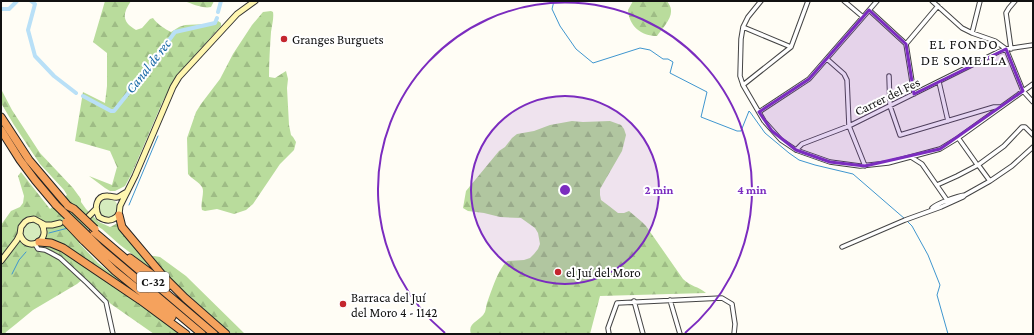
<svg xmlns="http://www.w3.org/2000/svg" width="1034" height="335" font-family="'Crimson Pro',serif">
<defs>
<pattern id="forest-firs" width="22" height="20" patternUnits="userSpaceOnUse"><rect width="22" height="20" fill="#b9dc9c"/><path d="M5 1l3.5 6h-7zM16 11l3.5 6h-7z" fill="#9ebc85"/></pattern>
</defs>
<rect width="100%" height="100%" fill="#fffdf5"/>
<!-- forest -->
<path fill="url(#forest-firs)" d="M105,1H131C122,14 122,22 136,30L142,28L150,19L153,18C157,24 165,29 171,32L179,27L185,25L207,24L218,21L221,23V26L177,75L162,103L132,173L125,186L115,191H110L105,188L89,176L112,185L117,167L110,151L75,141L83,92L105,103L107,86V53L93,42Z
M184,1H214L211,7C203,9 193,4 184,1Z
M633,1H667C669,4 671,7 671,10C672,19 662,29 657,36C641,36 629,26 628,10Z
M271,11L273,12C274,18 272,25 271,32C270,47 269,62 269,77L275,78L286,71L288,79L287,88L289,125L291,135L293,137L296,142L294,150L280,164L253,204L246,210L234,214L217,209L205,211L202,210C200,203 205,192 202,187C199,182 192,179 188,174L187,138L196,112L201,104L220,79L233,54L252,25L263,12Z
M1,89L12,110L40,153L73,188L81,199V202L86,209L99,222L110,227L118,223L142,254L160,257L186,276L245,334H232L183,290L157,273L120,245L102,229L97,226L91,227L87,230L79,243L98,263L117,278L180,334H154L111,304L84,278L77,284L33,310L16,324L6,332L5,334H1V225L11,211L20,207L23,203L24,196L18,176L21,172L50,209L67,195L64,190L40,164L14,125L1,103Z
M572,121L583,122L610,121L621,125L624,129L626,135L622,151L600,189V195L601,200L609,206L618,213H624L629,211L642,222L646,226L683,279C691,287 698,286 706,293L600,296L590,334H471C467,322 480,322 485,312C486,309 486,306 487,303C492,290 497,271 507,261L524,260L530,258L534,254L538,249L540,244L538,233L535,228L521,218L500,217L484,213L468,211L463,208L466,191L499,151L505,147L512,138L517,134L534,131L550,125Z"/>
<!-- garden -->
<path fill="#d5ebbd" d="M98 208a10 10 0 1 1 20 0a10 10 0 1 1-20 0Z
M23 232a9 9 0 1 1 18 0a9 9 0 1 1-18 0Z"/>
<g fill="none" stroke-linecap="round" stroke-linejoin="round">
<!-- stream -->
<path stroke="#3f96cf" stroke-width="1" d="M554,1L552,9L560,26L576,49L593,63L640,48L650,50L663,59H668L673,62L670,73L707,92L701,117L737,131H741L749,111L750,112L765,133L789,153L799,160L815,165L853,174L905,219
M129,205L158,136
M907,221L912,226L928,255L940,285L937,295L948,334
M49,233L68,228
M12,274L19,260L26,252"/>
<!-- canal -->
<path stroke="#b9e0f7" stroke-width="4" d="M31,1L35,4L28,30L35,56L54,76L76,93
M1,9H9L17,1
M218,12L221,1
M83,96L111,111H114L150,66L175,32L215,23L217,18"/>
<defs>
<path id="street" d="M761,1L748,17L743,27L741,39L740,76L743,85L764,121L781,140L796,150L830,162L860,166L888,163L940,149L958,138L1033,84
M844,1L863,17
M932,1L962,28L972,33L995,41L1006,49L1023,91L1033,102
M869,10L906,44L914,94
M743,27L791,47
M972,33L980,1
M906,44L938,6
M1011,49L1006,13L1009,8L1015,1
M827,59L844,74L847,80L849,126L865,166
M889,76L890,106L900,135L994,107H1001
M939,82L948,121
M743,85L791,47L808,1
M759,112L809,79L877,1
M959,139L976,163
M796,150L802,144L849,126L998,52L1006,49L1033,45
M911,157L922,164L949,203
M979,166L990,181
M937,185L957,176L978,165L1004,146L1022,127H1025L1033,135
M932,208C938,203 957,196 965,195
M35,244L38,249L45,250L51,253L60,258L87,283L106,302L113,334
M842,247L905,220L941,207L963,197L965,195L990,181L1012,166L1033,147
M670,300L680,334
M634,301L643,334
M609,334L608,328L617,303L722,298L732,304L735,324L734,334"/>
<path id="secondary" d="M127,192C124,193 121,196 118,197C115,198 112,196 108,196C96,195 94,208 99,217C107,222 112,221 119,215L120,206L135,176L173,87L179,77L237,14L255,1
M88,217L96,209
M20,234C26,254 53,241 41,223
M1,261L17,240L20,234L21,227L25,222L28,220L34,219L45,225H52L60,223"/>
<path id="highway" d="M1,117L29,160L68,206
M1,130L20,160L35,180L56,205
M119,215L122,227L164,277L185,298L226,334
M93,231L214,334
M88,236L100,248L202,334
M83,240L115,271L172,317
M39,242L51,243L63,248L140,300L186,334
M130,258L168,286"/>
</defs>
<!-- street casing -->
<use href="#street" stroke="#444" stroke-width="5.5"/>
<!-- secondary casing -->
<use href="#secondary" stroke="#333" stroke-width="7"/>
<!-- highway casing -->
<use href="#highway" stroke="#222" stroke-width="9"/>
<!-- street -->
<use href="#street" stroke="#fff" stroke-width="3.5"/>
<!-- secondary -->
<use href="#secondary" stroke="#fff6b0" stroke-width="5"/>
<!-- highway -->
<use href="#highway" stroke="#f5a25d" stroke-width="7"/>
<defs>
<path id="highway-bridge" d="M56,205L88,236
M68,206L74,209L95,229
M66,222L83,240"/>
</defs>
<!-- highway-bridge casing -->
<use href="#highway-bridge" stroke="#222" stroke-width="9" stroke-linecap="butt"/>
<!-- highway-bridge -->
<use href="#highway-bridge" stroke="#f5a25d" stroke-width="7"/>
</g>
<!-- marked area -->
<path fill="#7b2cbf" fill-opacity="0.2" stroke="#7b2cbf" stroke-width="3" stroke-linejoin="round" d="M869,10L906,44L914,94L1006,49L1023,91L940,149L865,166L830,162L796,150L772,131L759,112L809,79Z"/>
<!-- distance rings -->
<circle cx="565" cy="190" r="94" fill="#7b2cbf" fill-opacity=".12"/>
<g fill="none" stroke="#7b2cbf" stroke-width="2">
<circle cx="565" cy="190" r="94"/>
<path d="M445 333A187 187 0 1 1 685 333"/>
</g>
<!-- markers -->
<g fill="#c4262e" stroke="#fff" stroke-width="1.5">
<circle cx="284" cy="39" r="4"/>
<circle cx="558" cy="272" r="4"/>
<circle cx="343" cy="304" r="4"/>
</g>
<g text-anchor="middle" stroke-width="4" stroke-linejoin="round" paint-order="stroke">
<!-- shield labels -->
<rect fill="#fff" stroke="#585858" stroke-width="1" x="137" y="272" width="32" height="20" rx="3"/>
<g font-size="12" font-weight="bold" fill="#111">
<text x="153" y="286">C-32</text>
</g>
<!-- poi labels -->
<g font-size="13" fill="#111" stroke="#fff" text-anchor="start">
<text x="292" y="44">Granges Burguets</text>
<text x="566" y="277">el Juí del Moro</text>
<text x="351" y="302">Barraca del Juí<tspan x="351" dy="15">del Moro 4 - 1142</tspan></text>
</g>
<!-- street labels -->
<g font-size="13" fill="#111" stroke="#fff">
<text transform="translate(887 96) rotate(-26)" y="5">Carrer del Fes</text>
</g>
<!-- neighbourhood labels -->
<g font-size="14" letter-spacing="1" fill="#111" stroke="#fff">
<text x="964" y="49">EL FONDO<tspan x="964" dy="16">DE SOMELLA</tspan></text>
</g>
<!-- water labels -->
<g font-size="14" font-style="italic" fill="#1768a6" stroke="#fff">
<text transform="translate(148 66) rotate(-52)" y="5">Canal de rec</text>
</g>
</g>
<circle cx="565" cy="190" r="6" fill="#7b2cbf" stroke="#fff" stroke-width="2"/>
<g font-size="12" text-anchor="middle" font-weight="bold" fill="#7b2cbf" stroke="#fff" stroke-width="4" stroke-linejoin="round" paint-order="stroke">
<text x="659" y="194">2 min</text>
<text x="752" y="194">4 min</text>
</g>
<!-- border -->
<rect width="1034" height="335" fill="none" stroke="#111111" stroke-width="4"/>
</svg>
